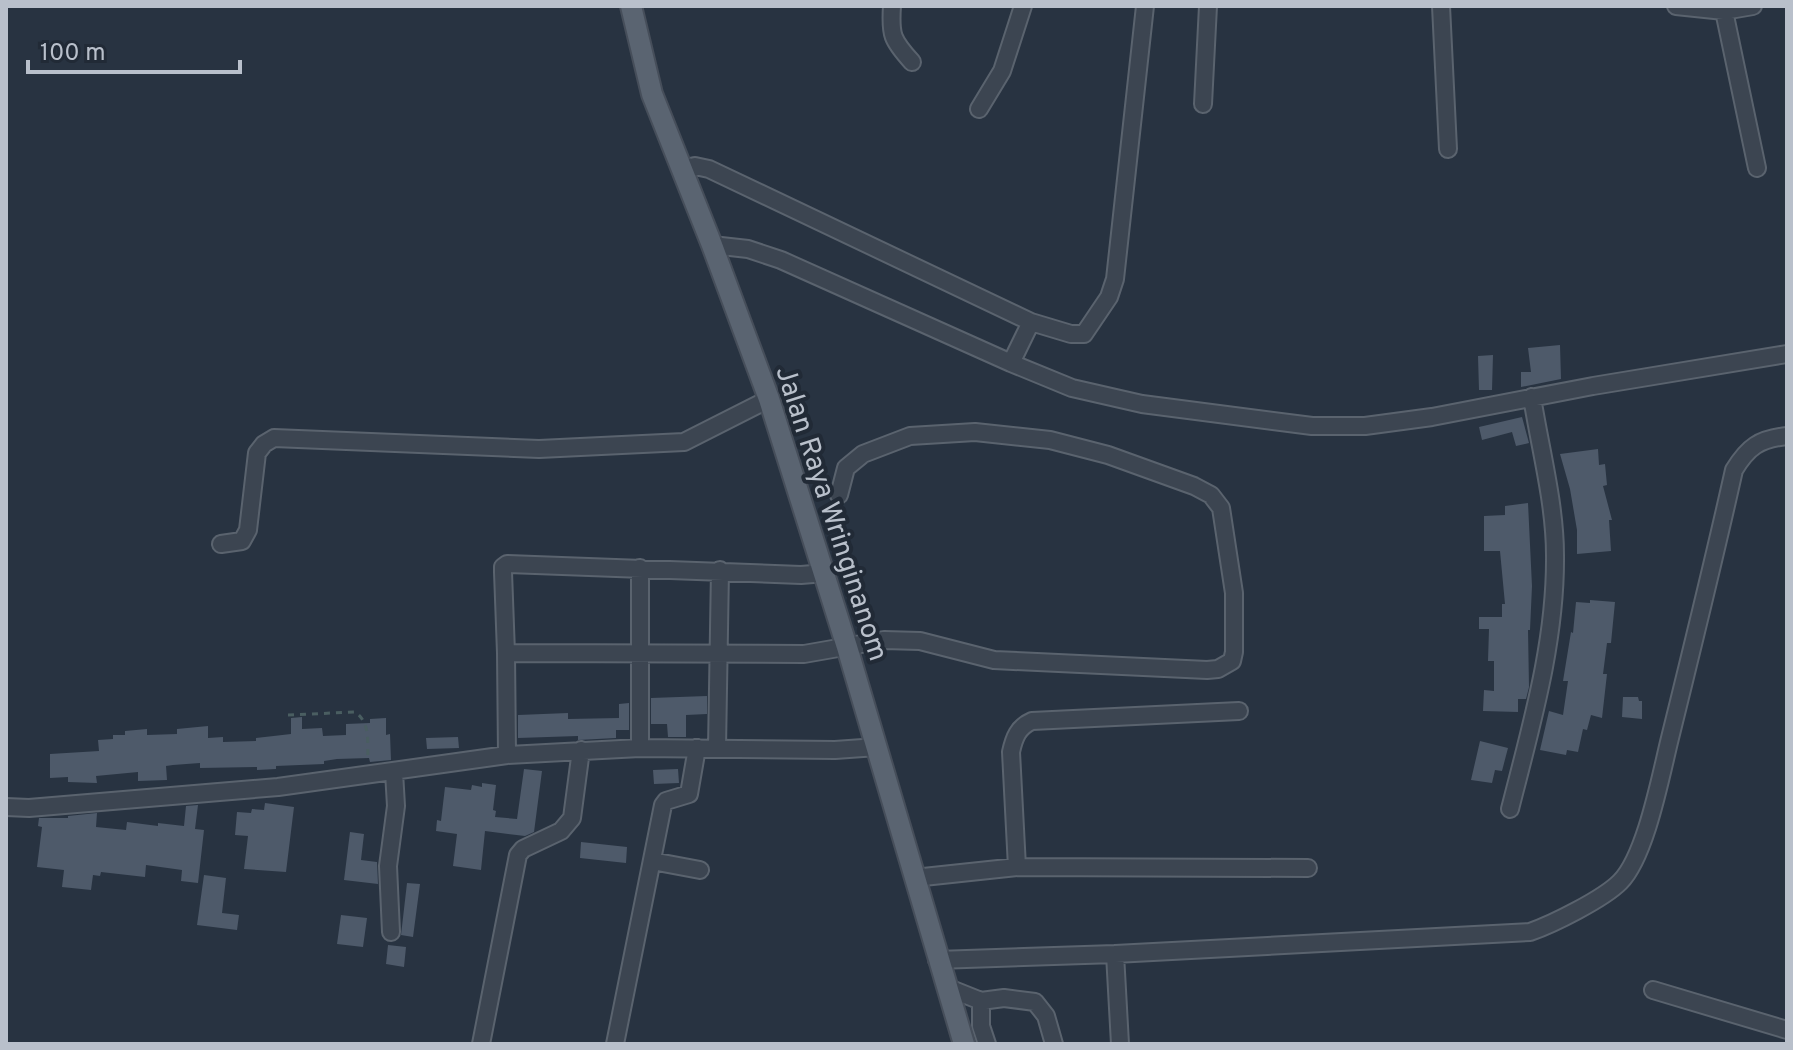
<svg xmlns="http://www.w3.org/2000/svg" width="1793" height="1050" font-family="Overpass,sans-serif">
<rect width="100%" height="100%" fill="#283341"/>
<!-- building -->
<path fill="#4e5a6a" d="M1560,345L1561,379L1521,387V372H1531L1528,348Z
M1493,355L1492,390H1479L1478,356Z
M1522,417L1529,443L1516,446L1512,432L1482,440L1479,427Z
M1598,449L1599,465L1605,464L1607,485L1603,486L1612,520H1609L1611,551L1577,554V530L1570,489L1560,454Z
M1528,503L1532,586L1530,630H1528L1529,687L1526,699H1518V712L1483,711L1484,690L1494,691V661H1488L1489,629H1479V617H1502V604H1505L1500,551H1484V516L1505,515V506Z
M1590,600L1615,602L1611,643H1607L1603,674H1607L1602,718L1591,715L1587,730L1583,729L1578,752L1567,750L1566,755L1540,750L1549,711L1563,715L1568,681H1563L1571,632L1573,633L1576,602L1590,603Z
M707,696V714L686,715V737H668L667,724H651V698Z
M1623,697H1638L1639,701H1642V719L1622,717Z
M629,703V730H616V738L578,740V736L518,738V715L568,713V719L619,718V704Z
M302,717V729L322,728L323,736L346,735V724L370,723V719L386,718V735L390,734L391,760L370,762L369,758L337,759L324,761V764L276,766V769L257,770V767L200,768V763L173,765L166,766L167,780L138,781V772L96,776L97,783L68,782V777L50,778V754L99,751L98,740L113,739V735H125V731L147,729V735L177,734V729L208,726V738L223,737V742L256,741V738L291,734V718Z
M458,737L459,748L427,749L426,738Z
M1480,741L1508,748L1502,771L1495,770L1492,783L1471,780Z
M524,769L542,771L534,832L525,836L485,831L481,870L453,866L457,834L436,831L437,820L441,821L445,787L471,790L472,785L482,787V783L496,785L493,810L496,811L495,817L517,819Z
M678,769L679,783L654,784L653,770Z
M265,803L294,807L286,872L244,869L248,836L235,835L237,812L251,813L252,809L264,810Z
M198,805L195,829L204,830L198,883L181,881L182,870L146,865L145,877L101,872L100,876L93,875L91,890L62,887L64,870L37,867L42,827L38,826L39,818H68V816L97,813L96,827L126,830L127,822L158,826V823L184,826L186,806Z
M350,832L364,834L361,860L377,862L378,884L344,880Z
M581,842L627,847L626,863L580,858Z
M204,875L226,878L222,913L239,915L237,930L197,925Z
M407,883L420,884L413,937L401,935Z
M341,915L367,918L363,947L337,944Z
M388,945L406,947L404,967L386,964Z"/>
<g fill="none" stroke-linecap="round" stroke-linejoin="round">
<defs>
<path id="minor" d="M892,6C890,35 892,40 912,62
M1441,6L1448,149
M1676,6L1724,11L1753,6
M1724,11L1757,168
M1203,104L1208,6
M979,109L1002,71L1023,6
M682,169L695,166L709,169L1031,322L1071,334H1084L1109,297L1115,279L1145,6
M712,245L748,249L781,260L1011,363L1072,388L1142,404L1312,426H1365L1432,417L1593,386L1787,354
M1011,363L1031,322
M221,544L242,541L248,530L257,453L264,444L274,438L539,449L684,442L769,399
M506,653L804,654L884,640L920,641L994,660L1207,670L1218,669L1232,661L1234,652V593L1221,508L1211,495L1194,486L1108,455L1050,440L975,432L910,436L863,454L846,468L839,495
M640,748V568
M717,748L720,570
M507,755L506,653L503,572V567L507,564L801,575L825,573
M6,807L29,808L278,787L507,755L640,748L835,750L877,747
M1510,809C1531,726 1556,642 1555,555C1555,503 1540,448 1532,397
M652,861L700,870
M1017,867L1011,752C1014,738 1018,727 1032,721L1239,711
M914,878L1017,867L1308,868
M391,932L388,866L396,806L394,772
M1115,954L1120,1044
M937,960L1115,954L1530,932C1553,924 1603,899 1620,882C1646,856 1661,774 1670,738C1692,649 1714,560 1734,470C1748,447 1759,439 1787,436
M946,987L981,1001L1004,998L1035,1002L1046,1016L1054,1044
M1653,990L1787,1030
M981,1001V1026L987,1044
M481,1044L518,855L523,849L561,831L572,818L581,750
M615,1044L663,805L666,801L689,794L697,748"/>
<path id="major" d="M631,6L652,94L712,245L769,399L847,647L964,1044"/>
</defs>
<!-- minor casing -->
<use href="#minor" stroke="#5a636e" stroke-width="20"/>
<!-- major casing -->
<use href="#major" stroke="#464e5a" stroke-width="24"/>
<!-- path -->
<path stroke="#4a5e61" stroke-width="3" stroke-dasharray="6 6" stroke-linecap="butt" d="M288,715L355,712C371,723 367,742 368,760"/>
<!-- minor -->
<use href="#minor" stroke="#3c4551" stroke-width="16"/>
<!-- major -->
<use href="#major" stroke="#5a6471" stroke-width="20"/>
</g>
<g text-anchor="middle" stroke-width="8" stroke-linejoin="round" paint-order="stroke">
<!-- street labels -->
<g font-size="28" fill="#b9c0cb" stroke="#212a36">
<text transform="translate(833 513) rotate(72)" y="10">Jalan Raya Wringinanom</text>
</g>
</g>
<!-- border -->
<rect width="1793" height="1050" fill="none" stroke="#b9c0cb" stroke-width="16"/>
<!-- scale -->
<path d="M28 60v12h212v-12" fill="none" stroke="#b9c0cb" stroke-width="4"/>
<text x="40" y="60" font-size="24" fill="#b9c0cb" stroke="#212a36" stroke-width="6" paint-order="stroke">100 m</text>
</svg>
